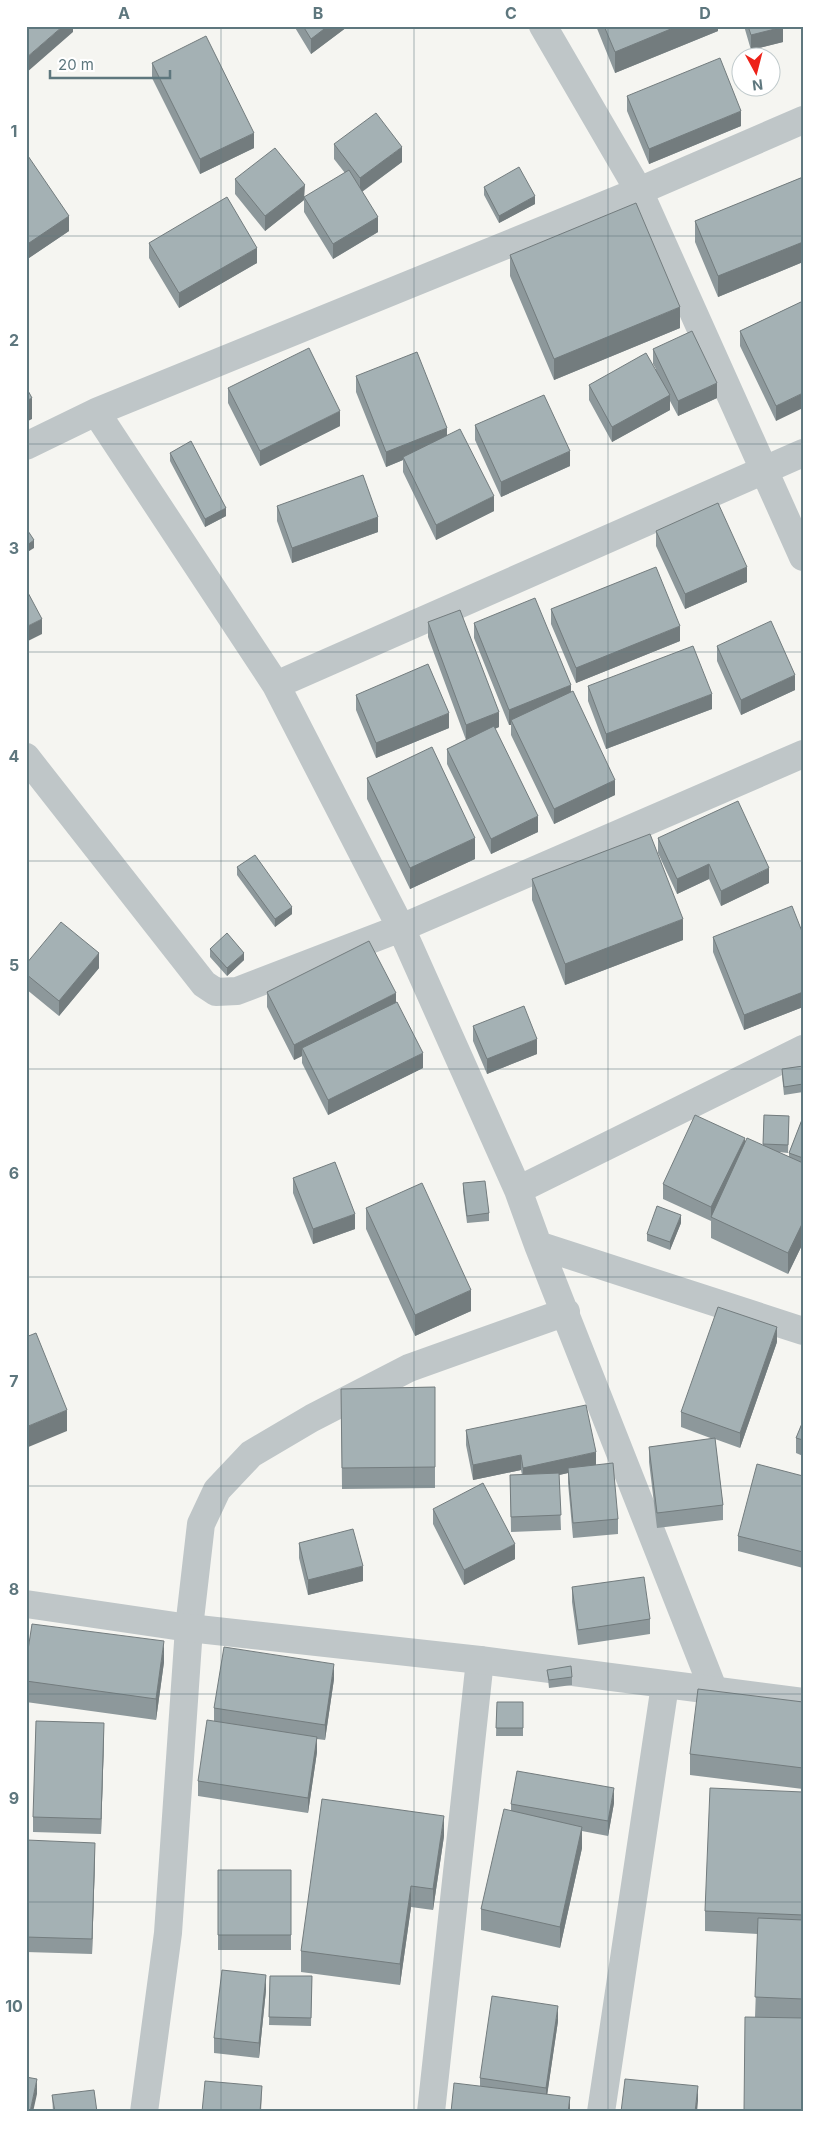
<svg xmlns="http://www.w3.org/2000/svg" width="829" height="2138" font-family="Inter,sans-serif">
<rect width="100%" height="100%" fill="#f5f5f1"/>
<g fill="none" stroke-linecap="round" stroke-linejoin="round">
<!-- minor -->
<path stroke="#bfc6c8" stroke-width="28" d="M543,26L639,191L803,557
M96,412L276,685L401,928L518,1190L538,1245L714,1691
M26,446L96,412L639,191L803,120
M276,685L803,453
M26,757L204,984L216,992L237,991L401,928L803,754
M518,1190L803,1049
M538,1245L803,1331
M144,2112L168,1933L189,1628L201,1524L217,1490L251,1454L312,1418L409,1368L566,1312
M431,2112L480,1660
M601,2112L665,1685"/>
<!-- tertiary -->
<path stroke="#bfc6c8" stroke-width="28" d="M26,1604L189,1628L480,1660L803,1702"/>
</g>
<!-- wall -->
<path fill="#8d989b" d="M294,26H347V27L311,54Z
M596,26H718V31L615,73Z
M744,26H782L783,42L751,50Z
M152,63L254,148L200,174L152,78Z
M627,96L741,126L649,164L627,111Z
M334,144L402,162L362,192L378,232L333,259L304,212V200L265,231L235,194V179L305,197L345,173L334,159Z
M26,153L69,231L29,258L26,255Z
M803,177V262L718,297L695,242V221Z
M484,187L535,204L499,223L484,195Z
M149,243L257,263L179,308L149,258Z
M510,255L680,328L554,380L510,276Z
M803,301L776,421L740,346V331Z
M653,349L717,398L678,416L670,401V410L612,442L589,400V385L656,369L653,364Z
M356,376L447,435L494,511L436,540L403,472V460L386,467L356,392Z
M228,388L340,426L260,466L228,403Z
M475,425L570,466L501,497L475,440Z
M170,453L226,516L205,527L170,461Z
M277,506L378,532L292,563L277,521Z
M656,531L747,582L685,609L656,546Z
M551,609L680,641L576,683L551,624Z
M428,622L499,727L495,729L538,832L491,854L447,764V749L466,740L428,637Z
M474,623L571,692L615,795L554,824L511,735V725H509L474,638Z
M717,646L795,690L741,715L717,661Z
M588,686L712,709L606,749L588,701Z
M356,695L449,728L376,758L356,710Z
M367,778L475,859L410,889L367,799Z
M658,838L769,883L721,906L709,879L677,894L658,853Z
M237,867L292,914L275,927L237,875Z
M532,879L683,940L565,985L532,900Z
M803,934V1007L744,1030L713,952V937Z
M210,949L244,960L227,976L210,957Z
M26,964L99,968L59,1016L26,989Z
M267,992L396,1002L423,1068L328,1115L302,1063V1056L294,1060L267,1007Z
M473,1026L537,1054L487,1074L473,1041Z
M803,1066V1092L784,1095L782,1076V1069Z
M764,1115L789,1116L788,1153L779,1152L789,1157V1153L803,1117V1243L788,1274L711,1238V1221L663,1199V1184L745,1144L763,1145Z
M293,1178L355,1229L313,1244L293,1193Z
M463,1183L489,1213V1221L467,1223L463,1191Z
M366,1208L471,1311L415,1336L366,1229Z
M681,1223L670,1250L647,1241V1234Z
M777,1342L740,1448L715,1439L723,1505V1520L657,1528L649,1462V1447L713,1439L681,1427V1412Z
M435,1387V1488L342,1489L341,1389Z
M803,1421V1456L796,1453V1438Z
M466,1430L596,1465L618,1519V1534L573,1538L568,1483V1473L559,1475L561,1530L511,1532L510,1475H522L521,1470L473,1480L466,1445Z
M803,1476V1568L738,1551V1536Z
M433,1509L515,1559L464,1585L433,1524Z
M299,1543L363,1581L308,1595L299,1558Z
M572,1587L650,1619V1634L578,1645L572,1602Z
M164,1662L156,1720L26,1702V1663Z
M547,1670L572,1677V1685L549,1688Z
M334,1679L325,1740L317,1739V1752L308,1813L198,1796V1781L214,1721V1708Z
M497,1702H523V1736H496Z
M803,1702V1789L690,1775V1754Z
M104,1738L101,1834L33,1832V1817Z
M803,1792V2112L755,2017L758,1934L705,1931V1911Z
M614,1803L608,1836L582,1831V1848L560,1948L481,1930V1909L511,1811V1804Z
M444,1836L433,1910L411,1907L400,1985L301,1972V1951Z
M27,1840L95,1858L92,1954L26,1952Z
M291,1870V1950H218V1935Z
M270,1976H312L311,2026L269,2025Z
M266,1990L259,2058L214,2053V2038Z
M558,2021L547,2095L570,2112L480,2086V2078Z
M52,2095L97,2112H53Z"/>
<!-- shaded-wall -->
<path fill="#737c7e" d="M63,26H73V32L26,73V58Z
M328,26L347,27L311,54V39Z
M678,26H718V31L615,73V52Z
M783,27V42L751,50V35Z
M741,111V126L649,164V149Z
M254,133V148L200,174V159Z
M402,147V162L360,193V178Z
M305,185L304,200L265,231V216Z
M535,196V204L499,223V216Z
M69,216V231L29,258V243Z
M378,217V232L333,259V244Z
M803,242V262L718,297V276Z
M257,248V263L179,308V293Z
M680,307V328L554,380V359Z
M717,383V398L678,416V401Z
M803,393V408L776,421V406Z
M670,395V410L612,442V427Z
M32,398V419L26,422V401Z
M340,411V426L260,466V451Z
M447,428V443L403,457V460L386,467V452Z
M570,451V466L501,497V482Z
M494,496V511L436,540V525Z
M226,508V516L205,527V519Z
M378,517V532L292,563V548Z
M34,540V548L26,553V546Z
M747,567V582L685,609V594Z
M42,619V634L26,642V627Z
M680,626V641L576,683V668Z
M795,675V690L741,715V700Z
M571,685V700L511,720V725H509V710Z
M712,694V709L606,749V734Z
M499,712V727L466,740V725Z
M449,713V728L376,758V743Z
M615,780V795L554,824V809Z
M538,816V832L491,854V839Z
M475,838V859L410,889V868Z
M709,864V879L677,894V879Z
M769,868V883L721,906V891Z
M292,907V914L275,927V919Z
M683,919V940L565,985V964Z
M99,953V968L59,1016V1001Z
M244,953V960L227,976V968Z
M803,992V1007L744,1030V1015Z
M396,993V1008L302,1048V1056L294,1060V1045Z
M537,1039V1054L487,1074V1059Z
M423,1053V1068L328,1115V1100Z
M745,1138V1153L711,1218V1207Z
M355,1214V1229L313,1244V1229Z
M681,1215V1223L670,1250V1242Z
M803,1222V1243L788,1274V1253Z
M471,1290V1311L415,1336V1315Z
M777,1327V1342L740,1448V1433Z
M67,1410V1431L26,1448V1427Z
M596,1452V1467L568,1468V1473L523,1483V1468Z
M521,1455V1470L473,1480V1465Z
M515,1544V1559L464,1585V1570Z
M363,1566V1581L308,1595V1580Z
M164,1641V1662L156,1720V1699Z
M334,1664V1679L325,1740V1725Z
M104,1723V1738L101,1834V1819Z
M317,1737V1752L308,1813V1798Z
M614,1788V1803L608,1836V1821Z
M444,1816V1836L433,1910V1889Z
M582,1827V1848L560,1948V1927Z
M95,1843V1858L92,1954V1939Z
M411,1886V1907L400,1985V1964Z
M266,1975V1990L259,2058V2043Z
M558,2006V2021L546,2103V2088Z
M37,2079V2094L33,2112H30Z
M262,2086L261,2112H260Z
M698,2086V2101L697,2112H695Z
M570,2097V2112H568Z"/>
<!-- building -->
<path fill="#a4b1b4" stroke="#737c7e" d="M26,26H63L26,58Z
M303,26H328L311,39Z
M604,26H678L615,52Z
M748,26H782L783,27L751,35Z
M206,36L254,133L200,159L152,63Z
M720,58L741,111L649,149L627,96Z
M376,113L402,147L360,178L334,144Z
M275,148L305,185L265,216L235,179Z
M26,153L69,216L29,243L26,240Z
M519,167L535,196L499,216L484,187Z
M349,170L378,217L333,244L304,197Z
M803,177V242L718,276L695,221Z
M227,197L257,248L179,293L149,243Z
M636,203L680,307L554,359L510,255Z
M803,301V393L776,406L740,331Z
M692,331L717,383L678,401L653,349Z
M309,348L340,411L260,451L228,388Z
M417,352L447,428L386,452L356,376Z
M646,353L670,395L612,427L589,385Z
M26,387L32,398L26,401Z
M544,395L570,451L501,482L475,425Z
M460,429L494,496L436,525L403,457Z
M191,441L226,508L205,519L170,453Z
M363,475L378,517L292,548L277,506Z
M718,503L747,567L685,594L656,531Z
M26,528L34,540L26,546Z
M656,567L680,626L576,668L551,609Z
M26,589L42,619L26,627Z
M535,598L571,685L509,710L474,623Z
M460,610L499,712L466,725L428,622Z
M771,621L795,675L741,700L717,646Z
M693,646L712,694L606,734L588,686Z
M428,664L449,713L376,743L356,695Z
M573,691L615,780L554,809L511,720Z
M494,726L538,816L491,839L447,749Z
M432,747L475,838L410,868L367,778Z
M738,801L769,868L721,891L709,864L677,879L658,838Z
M650,834L683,919L565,964L532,879Z
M255,855L292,907L275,919L237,867Z
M792,906L803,934V992L744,1015L713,937Z
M61,922L99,953L59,1001L26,974V964Z
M227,933L244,953L227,968L210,949Z
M369,941L396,993L294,1045L267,992Z
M397,1002L423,1053L328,1100L302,1048Z
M524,1006L537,1039L487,1059L473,1026Z
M803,1066V1084L784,1087L782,1069Z
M695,1115L745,1138L711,1207L663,1184Z
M764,1115L789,1116L788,1145L763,1144Z
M803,1117V1158L789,1153Z
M747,1138L803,1163V1222L788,1253L711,1217Z
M335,1162L355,1214L313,1229L293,1178Z
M485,1181L489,1213L467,1216L463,1183Z
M422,1183L471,1290L415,1315L366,1208Z
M657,1206L681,1215L670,1242L647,1234Z
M718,1307L777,1327L740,1433L681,1412Z
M36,1333L67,1410L26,1427V1337Z
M435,1387V1467L342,1468L341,1389Z
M586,1405L596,1452L523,1468L521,1455L473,1465L466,1430Z
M803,1421V1440L796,1438Z
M715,1438L723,1505L657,1513L649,1447Z
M613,1463L618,1519L573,1523L568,1468Z
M757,1464L803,1476V1552L738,1536Z
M559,1473L561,1515L511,1517L510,1475Z
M483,1483L515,1544L464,1570L433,1509Z
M353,1529L363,1566L308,1580L299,1543Z
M644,1577L650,1619L578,1630L572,1587Z
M32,1624L164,1641L156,1699L26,1681V1663Z
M224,1647L334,1664L325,1725L214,1708Z
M571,1666L572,1677L549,1680L547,1670Z
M698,1689L803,1702V1768L690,1754Z
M497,1702H523V1728H496Z
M207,1720L317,1737L308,1798L198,1781Z
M36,1721L104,1723L101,1819L33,1817Z
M517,1771L614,1788L608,1821L511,1804Z
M710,1788L803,1792V1915L705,1911Z
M322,1799L444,1816L433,1889L411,1886L400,1964L301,1951Z
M504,1809L582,1827L560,1927L481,1909Z
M27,1840L95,1843L92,1939L26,1937Z
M218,1870H291V1935H218Z
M758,1918L803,1920V1999L755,1997Z
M222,1970L266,1975L259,2043L214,2038Z
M270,1976H312L311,2018L269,2017Z
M492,1996L558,2006L546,2088L480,2078Z
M745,2017L803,2018V2112H744Z
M26,2077L37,2079L30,2112H26Z
M625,2079L698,2086L695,2112H621Z
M205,2081L262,2086L260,2112H202Z
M454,2083L570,2097L568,2112H451Z
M94,2090L97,2112H55L52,2095Z"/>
<!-- grid -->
<path fill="none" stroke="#5e777e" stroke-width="1" stroke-opacity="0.55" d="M221,26V2112M414,26V2112M608,26V2112M26,236H803M26,444H803M26,652H803M26,861H803M26,1069H803M26,1277H803M26,1486H803M26,1694H803M26,1902H803"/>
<!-- border -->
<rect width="829" height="2138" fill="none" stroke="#ffffff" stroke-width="55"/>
<!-- north arrow -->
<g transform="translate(756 72) rotate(173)"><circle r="24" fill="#ffffff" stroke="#bfc9cb"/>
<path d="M0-4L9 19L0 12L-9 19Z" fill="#ed2219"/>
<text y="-8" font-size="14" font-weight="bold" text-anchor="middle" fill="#5e777e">N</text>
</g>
<!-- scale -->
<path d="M50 70v8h120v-8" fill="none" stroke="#5e777e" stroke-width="2.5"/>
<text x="58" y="70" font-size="15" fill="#5e777e" stroke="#ffffff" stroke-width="4" paint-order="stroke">20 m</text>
<rect x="28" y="28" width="774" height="2082" fill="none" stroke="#5e777e" stroke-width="2"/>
<g font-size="16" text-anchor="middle" font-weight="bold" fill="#5e777e">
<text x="124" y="19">A</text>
<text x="318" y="19">B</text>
<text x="511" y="19">C</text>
<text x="705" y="19">D</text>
<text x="14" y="137">1</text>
<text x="14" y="346">2</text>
<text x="14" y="554">3</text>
<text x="14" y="762">4</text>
<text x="14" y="971">5</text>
<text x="14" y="1179">6</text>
<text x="14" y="1387">7</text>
<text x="14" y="1595">8</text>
<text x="14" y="1804">9</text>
<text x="14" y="2012">10</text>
</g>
</svg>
